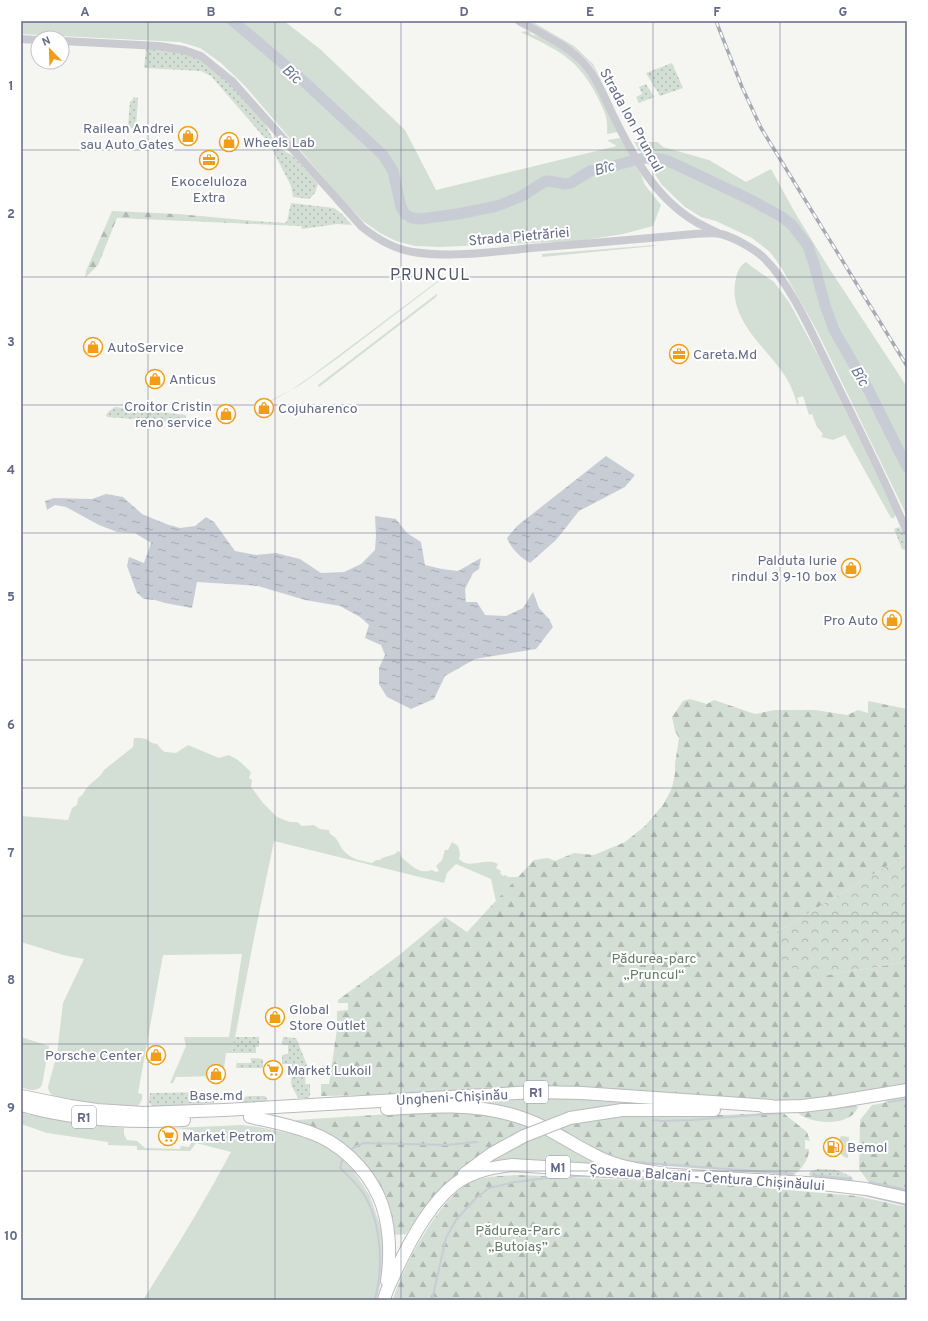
<svg xmlns="http://www.w3.org/2000/svg" width="928" height="1321" font-family="Overpass,sans-serif">
<defs>
<pattern id="forest-firs" width="22" height="20" patternUnits="userSpaceOnUse"><rect width="22" height="20" fill="#d3ded4"/><path d="M5 1l3.5 6h-7zM16 11l3.5 6h-7z" fill="#afb8b2"/></pattern>
<pattern id="park-crowns" width="20" height="18" patternUnits="userSpaceOnUse"><rect width="20" height="18" fill="#d3ded4"/><path d="M2 6a3 3 0 1 1 6 0M12 15a3 3 0 1 1 6 0" fill="none" stroke="#afb8b2"/></pattern>
<pattern id="garden-dots" width="8" height="8" patternUnits="userSpaceOnUse"><rect width="8" height="8" fill="#d3ded4"/><path d="M2 2h.1M6 6h.1" fill="none" stroke="#afb8b2" stroke-width="1.8" stroke-linecap="round"/></pattern>
<pattern id="water-ripples" width="26" height="14" patternUnits="userSpaceOnUse"><rect width="26" height="14" fill="#c8cdd5"/><path d="M2 4q2-2 4 0t4 0M15 11q2-2 4 0t4 0" fill="none" stroke="#a6aab2"/></pattern>
</defs>
<rect width="100%" height="100%" fill="#f5f6f2"/>
<!-- grass -->
<path fill="#d3ded4" d="M21,21H284L320,49L405,130L436,190L617,146L608,141V140L620,138L641,174L645,185L661,205L653,226L623,234L579,241L440,247L415,246L396,241L380,233L363,221L342,199L245,86L221,63L200,48L180,42L21,34Z
M528,21H531L574,46L593,64L605,88C600,79 595,69 588,61C572,44 549,33 528,21Z
M529,31L532,35C541,35 546,40 554,44C592,68 599,93 618,132L607,134C608,116 605,113 597,96C577,57 558,51 521,32Z
M634,142H658L663,147L709,160L746,182L771,169L794,211L827,265L907,387V516L817,331L781,267L770,252L752,238L716,221L701,217L685,207L662,185Z
M655,245V246L542,257V254Z
M746,262L755,269L774,282L789,302L820,359L896,514L894,518H891L845,435L833,440L821,437L823,434L817,427L812,414L809,415L803,396L797,398L799,403L797,404C794,393 790,383 783,373C764,346 730,320 735,283C737,273 738,267 746,262Z
M443,277V278L338,358L300,385L270,402V401L291,390L310,377Z
M438,293L436,297L319,387L318,385Z
M134,738H141L146,739L152,743L157,744L162,750L165,752L176,753L188,745L219,758L229,755L238,760L251,772L249,778L252,780L251,787L263,803L277,817L290,822H297L302,826L314,825L320,829L329,830L330,834C339,838 339,847 346,853C353,860 363,861 372,863L376,860H380L382,858L395,854L398,851L400,852L401,857C412,865 418,875 432,870L436,872L439,871L436,866L442,860L445,850H448L452,842L458,846L460,854L459,859C469,870 486,857 498,864L496,868L501,871L500,873L503,876L505,875L508,877H519L496,901L491,879L456,864L447,873L444,883L274,841L256,928L232,1053H226L223,1076L176,1077L173,1083H170L186,1046L184,1037H229L242,954L163,955L138,1093L142,1094C143,1100 141,1102 138,1106C123,1105 62,1102 52,1095C49,1093 48,1089 48,1087L57,1054L63,1003L84,959L63,955L21,942V816L68,820L72,808L77,805L78,798C83,796 83,793 86,789C91,782 101,777 104,770L133,747Z
M21,1037L49,1046L42,1085C37,1093 29,1090 21,1087Z
M531,1097L674,1102L546,1122L520,1111L494,1106L455,1102Z
M21,1112L29,1115L49,1116L71,1123L124,1128V1134L127,1140L137,1141L145,1148L180,1149L181,1146L189,1147L195,1134L192,1130L174,1128L242,1125L259,1127L306,1137L320,1143L340,1157L353,1170L370,1196L381,1228L385,1260L377,1300H143C174,1251 204,1203 231,1152L196,1143L190,1151L137,1150V1146L108,1145V1142L47,1133L21,1124Z
M547,1133L582,1156L602,1165L517,1159L491,1161L525,1142Z
M842,1136L849,1137V1138L848,1158L844,1157L840,1153V1137Z"/>
<!-- forest -->
<path fill="url(#forest-firs)" d="M112,211L178,214L255,221L254,224L117,218L98,265L85,278L86,271Z
M690,699L707,704L714,700L755,714L775,710H815L847,715L858,710L868,713V701L907,709V854L775,933L827,975L907,962V1086L804,1102L734,1100L657,1094L636,1090L321,1096V1084H329L337,1029V1011L348,1010V1003H338V1000L398,956L445,917L467,932L534,860L548,858L555,861L574,853L594,855L625,842L645,826L663,805L672,788L675,773V764L679,738L675,731L672,717L683,701Z
M907,1096V1191L870,1184L859,1169L860,1120L872,1105L884,1103L889,1099Z
M858,1106C853,1127 811,1125 798,1113Z
M437,1111H467L497,1116L534,1126C495,1141 461,1167 434,1197C424,1209 415,1222 406,1234L394,1235L375,1179L295,1122L296,1120Z
M782,1112L807,1132L810,1141L805,1140V1149H809C809,1160 802,1168 794,1175L744,1172L628,1163L610,1157L557,1129C607,1109 664,1115 717,1115C739,1115 760,1113 782,1112Z
M519,1175L720,1184L857,1196L907,1207V1300H393C401,1269 444,1189 476,1180C489,1176 505,1176 519,1175Z"/>
<!-- park -->
<path fill="url(#park-crowns)" d="M907,854V962L827,975L784,966L775,933Z"/>
<!-- garden -->
<path fill="url(#garden-dots)" d="M146,49H165L200,58L219,74L240,94L264,122L272,137L279,148L293,156L318,184L315,193L309,199L293,197L291,186L269,143L211,76L201,71L144,68Z
M672,63L683,88L660,96L646,73Z
M646,84L654,97L639,103L636,97L642,94L639,87Z
M133,97L138,98L136,128H128V134L122,133V127H128L130,101H132Z
M291,203L334,208L342,214L352,225L337,224L302,229L301,226L254,224L255,221L285,223L287,221Z
M115,407L186,415V423L107,417L106,415L109,411Z
M899,527C906,535 907,540 905,550L902,549L894,529Z
M235,1037H259V1047H256V1053H232Z
M283,1037L296,1038L307,1065L305,1084H310V1096L308,1098H298L291,1085L292,1064H282V1055L288,1054V1045H282Z
M251,1058L263,1059V1068H236L237,1059V1063H251Z
M214,1092V1103L153,1107L149,1102L150,1093Z
M247,1096H265L269,1102L240,1103L242,1099Z
M818,1169L837,1170L852,1177L853,1179L851,1181L810,1177L809,1174L811,1171Z"/>
<!-- water -->
<path fill="url(#water-ripples)" d="M606,456L635,475L625,487L579,511L556,540L530,563C519,556 512,550 507,538L517,526Z
M106,494L123,497L142,514L166,524L180,528L195,526L206,517L214,522L235,551L256,555L276,553L300,559L321,573L344,572L361,564L375,550L376,535L375,516L396,519L407,533L421,542L425,565L442,569L458,571L481,558L479,569L473,573L465,589L466,602H477L485,615L506,616L523,608L533,592L539,608L549,619L553,627L536,649L475,659L445,676L434,699L411,709L387,697L379,684V668L385,655L381,645L365,638L369,625L360,617L340,606L305,600L258,586L197,582L192,608L165,603L155,600L144,599L137,593L127,566L129,557L144,563L151,543L135,533L117,532L99,525L66,507L55,505L47,510L45,501L54,498L92,499Z"/>
<g fill="none" stroke-linecap="round" stroke-linejoin="round">
<!-- stream -->
<path stroke="#c8cdd5" stroke-width="2" d="M889,1102L907,1099
M837,1108L855,1106
M653,1120L662,1121L692,1120L781,1113
M598,1150L619,1159
M350,1151L353,1148L364,1143L447,1145L477,1142
M344,1158L342,1161L340,1168C349,1177 360,1186 366,1198C382,1226 383,1269 375,1300
M633,1162L793,1174
M813,1175L851,1179
M625,1178L658,1180
M870,1182L907,1190
M860,1194L907,1205
M432,1300L446,1238L456,1220L475,1199L489,1188L515,1182L547,1178L581,1176L616,1177"/>
<!-- river -->
<path stroke="#c8cdd5" stroke-width="11" d="M233,21L298,76L383,155L393,171L401,207L405,214L412,218L420,219L458,214L497,206L522,196L544,182L549,181L565,184L571,183L590,171L601,169L643,158L662,159L675,164L751,200L782,217L792,225L808,246L814,264L825,305L834,330L868,389L907,467"/>
<defs>
<path id="highway" d="M21,1096L70,1106L97,1110L143,1113L224,1110L534,1092L582,1093L771,1106
M21,1105C73,1120 130,1123 184,1120
M764,1107L802,1106L835,1102L907,1090
M387,1109C430,1106 474,1103 516,1116C547,1125 572,1145 600,1158C621,1168 643,1170 665,1174
M250,1117C269,1121 290,1125 309,1132C339,1142 366,1168 379,1197C390,1222 391,1255 387,1281
M570,1118L622,1110H714
M464,1174L491,1154L524,1136
M658,1174L822,1184L866,1189L907,1198
M384,1300C386,1291 390,1283 394,1275C408,1244 428,1205 455,1184C471,1172 493,1167 512,1165L627,1172"/>
</defs>
<!-- highway casing -->
<use href="#highway" stroke="#bababf" stroke-width="14"/>
<!-- minor -->
<path stroke="#cacbd0" stroke-width="8" d="M519,21C542,34 570,46 587,67C599,81 605,99 613,115C633,156 655,198 696,222C703,226 711,229 718,233
M21,39L38,40
M62,41L159,46L184,50L201,56L232,81L362,227C377,239 394,249 413,252C450,258 494,252 531,248C585,244 639,239 694,234C702,234 713,232 721,234C733,237 755,249 764,258C791,284 813,336 830,370C856,424 884,477 907,532"/>
<!-- highway -->
<use href="#highway" stroke="#fff" stroke-width="12"/>
<defs>
<path id="rail" d="M716,21L742,87L761,128L907,366"/>
</defs>
<!-- rail casing -->
<use href="#rail" stroke="#a9abb4" stroke-width="3.5"/>
<!-- rail -->
<use href="#rail" stroke="#fff" stroke-width="2" stroke-dasharray="6" stroke-linecap="butt"/>
<defs>
<path id="highway-bridge" d="M524,1136L570,1118"/>
</defs>
<!-- highway-bridge casing -->
<use href="#highway-bridge" stroke="#bababf" stroke-width="14" stroke-linecap="butt"/>
<!-- highway-bridge -->
<use href="#highway-bridge" stroke="#fff" stroke-width="12"/>
</g>
<!-- grid -->
<path fill="none" stroke="#636986" stroke-width="1" stroke-opacity="0.55" d="M148,21V1300M275,21V1300M401,21V1300M527,21V1300M653,21V1300M780,21V1300M21,150H907M21,277H907M21,405H907M21,533H907M21,660H907M21,788H907M21,916H907M21,1044H907M21,1171H907"/>
<!-- icons -->
<defs>
<symbol id="shop-ring" viewBox="-11 -11 22 22"><circle r="9.5" fill="#fff" stroke="#f09e19" stroke-width="1.5"/><path d="M-5-2.5h2.3a2.7 3.5 0 0 1 5.4 0H5L5.5 6h-11ZM-1.5-2.5h3a1.5 2.3 0 0 0-3 0Z" fill="#f09e19"/></symbol>
<symbol id="office-ring" viewBox="-11 -11 22 22"><circle r="9.5" fill="#fff" stroke="#f09e19" stroke-width="1.5"/><path d="M-6-3h4V-5.5h4V-3h4V5H-6ZM-1-4.5V-3h2v-1.5ZM-6 0V1H6V0Z" fill="#f09e19"/></symbol>
<symbol id="supermarket-ring" viewBox="-11 -11 22 22"><circle r="9.5" fill="#fff" stroke="#f09e19" stroke-width="1.5"/><path d="M-6-5.5h2.5l.6 2H6L4.5 2H-2.5L-4.4-4H-6ZM-1.5 3.2a1.3 1.3 0 1 0 .1 0ZM3 3.2a1.3 1.3 0 1 0 .1 0Z" fill="#f09e19"/></symbol>
<symbol id="fuel-ring" viewBox="-11 -11 22 22"><circle r="9.5" fill="#fff" stroke="#f09e19" stroke-width="1.5"/><path d="M-5.5-6h7V0h2V4h1.3V-2.5L3-4.5l.8-.8L6-3V5H2.5V1h-1V6h-7ZM-4.2-4.7v3.2H.2V-4.7Z" fill="#f09e19"/></symbol>
</defs>
<g fill-rule="evenodd">
<use href="#shop-ring" x="177" y="125" width="22" height="22"/>
<use href="#shop-ring" x="218" y="131" width="22" height="22"/>
<use href="#office-ring" x="198" y="149" width="22" height="22"/>
<use href="#shop-ring" x="82" y="336" width="22" height="22"/>
<use href="#office-ring" x="668" y="343" width="22" height="22"/>
<use href="#shop-ring" x="144" y="368" width="22" height="22"/>
<use href="#shop-ring" x="253" y="397" width="22" height="22"/>
<use href="#shop-ring" x="215" y="403" width="22" height="22"/>
<use href="#shop-ring" x="840" y="557" width="22" height="22"/>
<use href="#shop-ring" x="881" y="609" width="22" height="22"/>
<use href="#shop-ring" x="264" y="1006" width="22" height="22"/>
<use href="#shop-ring" x="145" y="1044" width="22" height="22"/>
<use href="#supermarket-ring" x="262" y="1059" width="22" height="22"/>
<use href="#shop-ring" x="205" y="1063" width="22" height="22"/>
<use href="#supermarket-ring" x="157" y="1125" width="22" height="22"/>
<use href="#fuel-ring" x="822" y="1136" width="22" height="22"/>
</g>
<g text-anchor="middle" stroke-width="4" stroke-linejoin="round" paint-order="stroke">
<!-- shield labels -->
<g fill="#fff" stroke="#9296aa" stroke-width="1">
<rect x="524" y="1081" width="24" height="22" rx="3"/>
<rect x="72" y="1106" width="24" height="22" rx="3"/>
<rect x="546" y="1156" width="24" height="22" rx="3"/>
</g>
<g font-size="13" font-weight="bold" fill="#636986">
<text x="536" y="1097">R1</text>
<text x="84" y="1122">R1</text>
<text x="558" y="1172">M1</text>
</g>
<!-- street labels -->
<g font-size="14" fill="#636986" stroke="#fff">
<text transform="translate(632 120) rotate(61)" y="5">Strada Ion Pruncul</text>
<text transform="translate(519 236) rotate(-5)" y="5">Strada Pietrăriei</text>
<text transform="translate(452 1097) rotate(-3)" y="5">Ungheni-Chișinău</text>
<text transform="translate(707 1177) rotate(4)" y="5">Șoseaua Balcani - Centura Chișinăului</text>
</g>
<!-- poi labels -->
<g font-size="14" fill="#636986" stroke="#fff" text-anchor="start">
<text x="174" y="133" text-anchor="end">Railean Andrei<tspan x="174" dy="16">sau Auto Gates</tspan></text>
<text x="243" y="147">Wheels Lab</text>
<text x="209" y="186" text-anchor="middle">Eкoceluloza<tspan x="209" dy="16">Extra</tspan></text>
<text x="107" y="352">AutoService</text>
<text x="693" y="359">Careta.Md</text>
<text x="169" y="384">Anticus</text>
<text x="212" y="411" text-anchor="end">Croitor Cristin<tspan x="212" dy="16">reno service</tspan></text>
<text x="278" y="413">Cojuharenco</text>
<text x="837" y="565" text-anchor="end">Palduta Iurie<tspan x="837" dy="16">rindul 3 9-10 box</tspan></text>
<text x="878" y="625" text-anchor="end">Pro Auto</text>
<text x="289" y="1014">Global<tspan x="289" dy="16">Store Outlet</tspan></text>
<text x="142" y="1060" text-anchor="end">Porsche Center</text>
<text x="287" y="1075">Market Lukoil</text>
<text x="216" y="1100" text-anchor="middle">Base.md</text>
<text x="182" y="1141">Market Petrom</text>
<text x="847" y="1152">Bemol</text>
</g>
<!-- park labels -->
<g font-size="14" fill="#627c67" stroke="#fff">
<text x="654" y="963">Pădurea-parc<tspan x="654" dy="16">„Pruncul“</tspan></text>
<text x="518" y="1235">Pădurea-Parc<tspan x="518" dy="16">„Butoiaș”</tspan></text>
</g>
<!-- water labels -->
<g font-size="15" font-style="italic" fill="#687691" stroke="#fff">
<text transform="translate(292 74) rotate(42)" y="5">Bîc</text>
<text transform="translate(604 168) rotate(-15)" y="5">Bîc</text>
<text transform="translate(860 376) rotate(60)" y="5">Bîc</text>
</g>
<!-- quarter labels -->
<g font-size="16" letter-spacing="1" fill="#51566a" stroke="#fff">
<text x="430" y="280">PRUNCUL</text>
</g>
</g>
<!-- border -->
<rect width="928" height="1321" fill="none" stroke="#ffffff" stroke-width="44"/>
<!-- north arrow -->
<g transform="translate(50 50) rotate(337)"><circle r="19" fill="#ffffff" stroke="#c1c3cf"/>
<path d="M0-3L7 15L0 10L-7 15Z" fill="#f09e19"/>
<text y="-6" font-size="11" font-weight="bold" text-anchor="middle" fill="#636986">N</text>
</g>
<rect x="22" y="22" width="884" height="1277" fill="none" stroke="#636986" stroke-width="1.5"/>
<g font-size="13" text-anchor="middle" font-weight="bold" fill="#636986">
<text x="85" y="16">A</text>
<text x="211" y="16">B</text>
<text x="338" y="16">C</text>
<text x="464" y="16">D</text>
<text x="590" y="16">E</text>
<text x="717" y="16">F</text>
<text x="843" y="16">G</text>
<text x="11" y="90">1</text>
<text x="11" y="218">2</text>
<text x="11" y="346">3</text>
<text x="11" y="474">4</text>
<text x="11" y="601">5</text>
<text x="11" y="729">6</text>
<text x="11" y="857">7</text>
<text x="11" y="984">8</text>
<text x="11" y="1112">9</text>
<text x="11" y="1240">10</text>
</g>
</svg>
